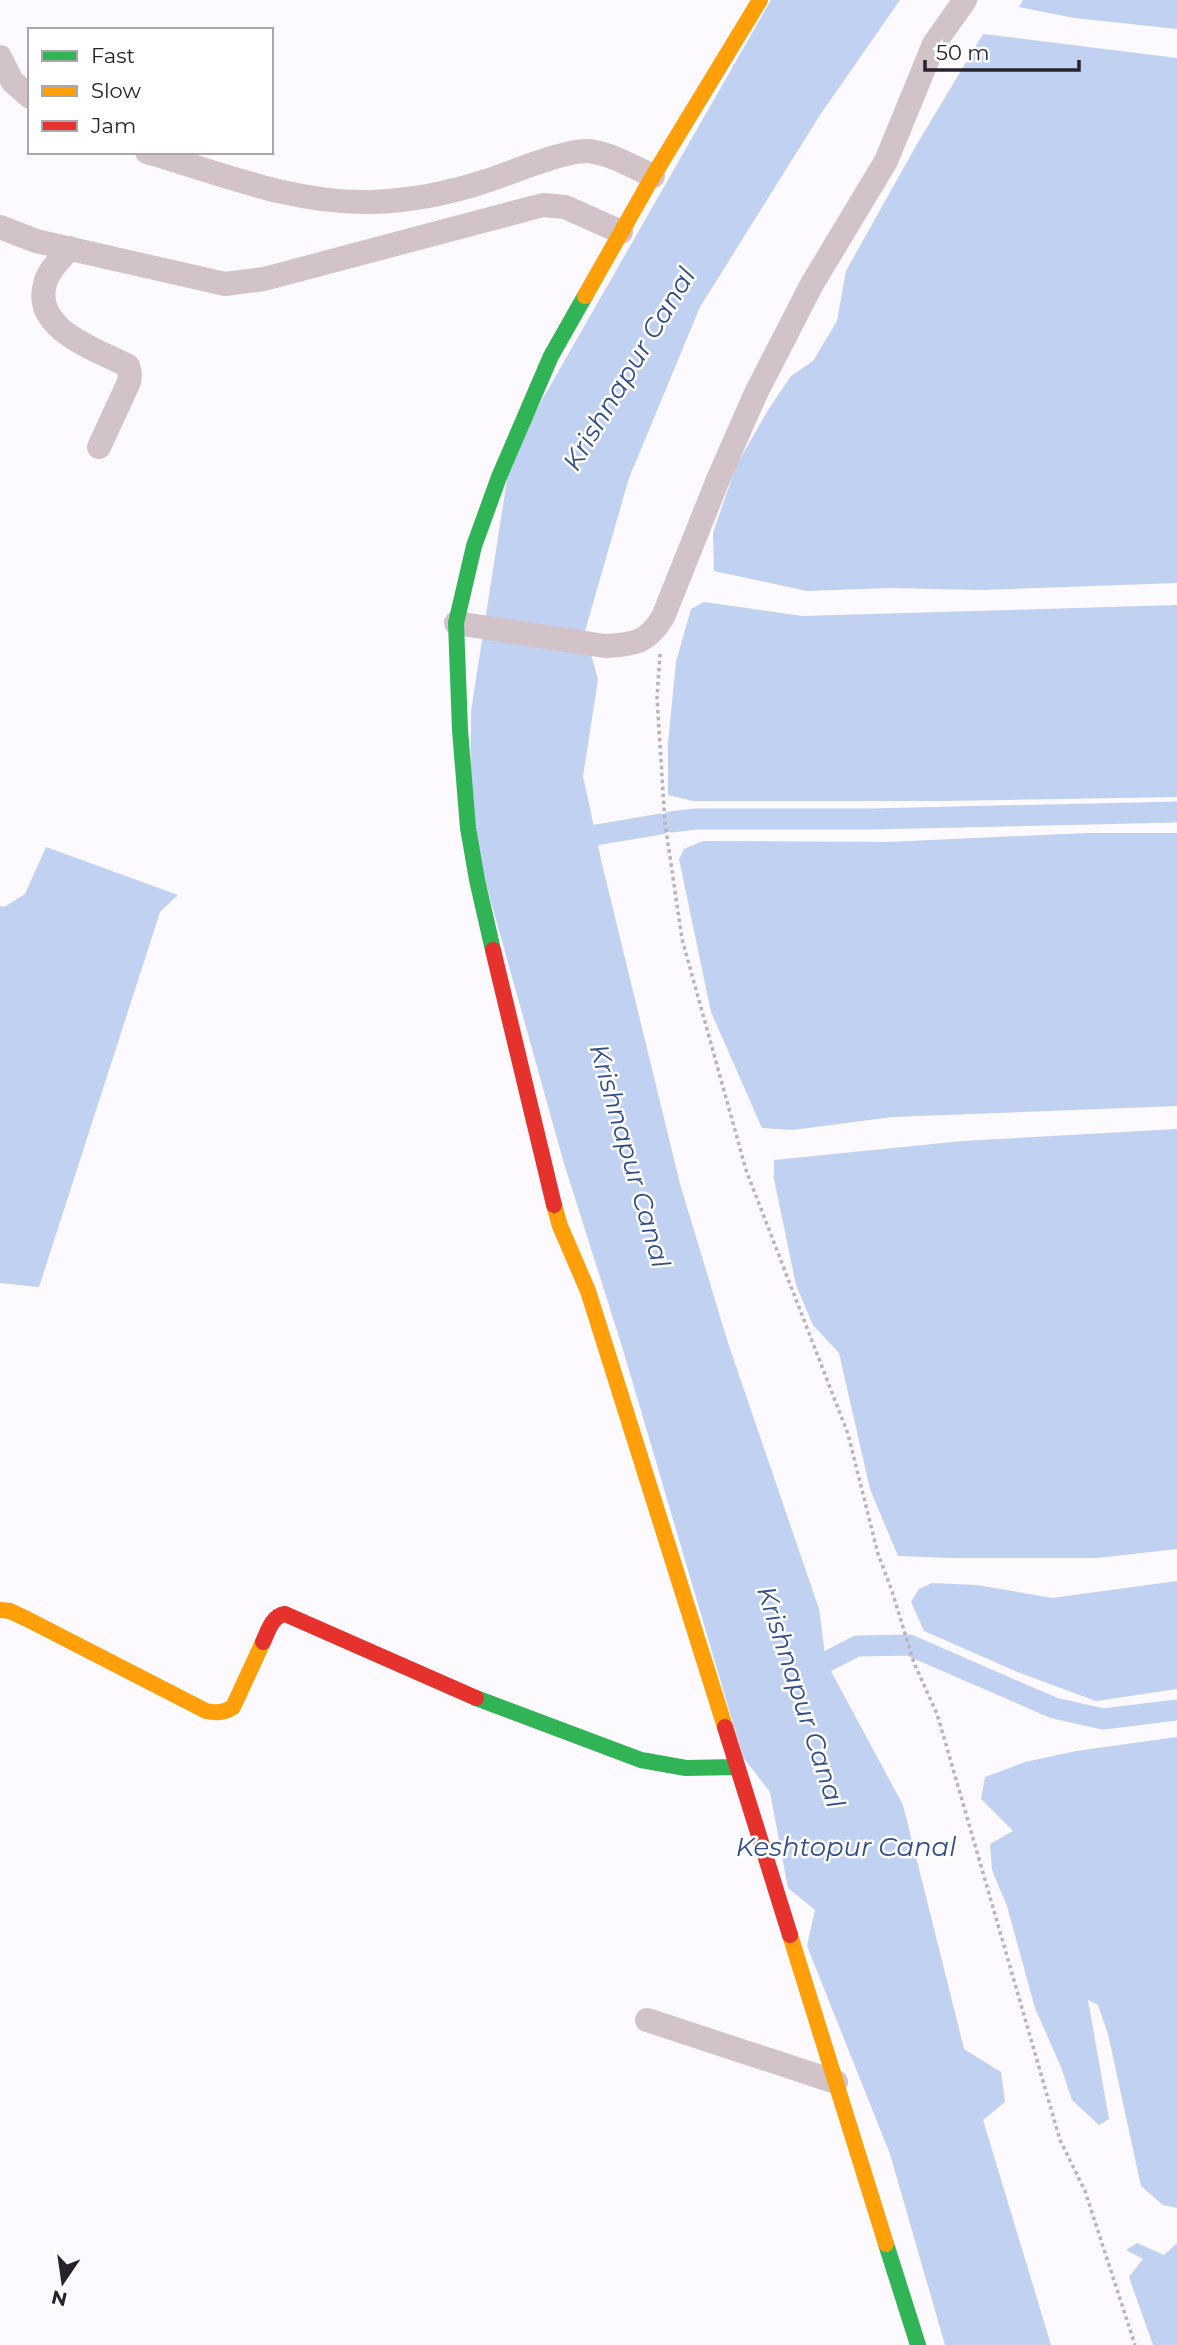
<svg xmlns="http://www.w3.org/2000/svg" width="1177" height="2345" font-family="Montserrat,sans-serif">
<rect width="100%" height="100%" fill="#fcfafe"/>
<!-- water -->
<path fill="#c1d1f1" d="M771,0H900L820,115L700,307L629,478L585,631L598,680L583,776L602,864L680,1184L728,1343L819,1609L826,1662L903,1805L964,2049L1001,2072L1005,2102L983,2120L1051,2345H945L890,2154L807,1946L815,1910L788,1888L770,1792L743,1757L624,1353L563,1160L470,826L471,711L511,454Z
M1023,0H1177V29L1074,18L1019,7Z
M983,34L1177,58V583L981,590L892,588L807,591L714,571L713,533L736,466L768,410L791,376L813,361L837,321L846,271L917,144Z
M704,602L802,616L1177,605V797L944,801H693L668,795V743L676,662L691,609Z
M1086,833H1177V1106L892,1117L793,1130L762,1128L711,1012L679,859L684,849L703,841L887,842Z
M46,847L178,895L160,912L39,1287L0,1283V906L4,907L25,894Z
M1177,1129V1549L1097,1558H953L898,1556L870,1489L839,1353L813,1325L796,1285L774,1179V1160L963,1141Z
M1177,1581V1689L1096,1701L1020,1673L924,1631L911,1602L919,1589L932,1583L977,1585L1052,1598Z
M1177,1737V2208L1163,2205L1141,2186L1108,2034L1098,2005L1088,2000L1109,2119L1099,2125L1072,2100L1061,2067L1035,2008L1007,1906L992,1870L990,1844L1013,1831L981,1799L985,1777L1025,1762L1076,1751Z
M1137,2243L1164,2255L1177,2243V2345H1153L1129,2277L1143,2259L1126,2250Z"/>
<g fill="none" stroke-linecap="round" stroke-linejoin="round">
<!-- canal -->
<path stroke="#c1d1f1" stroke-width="21" d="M671,822L695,819H870L1177,812
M596,835L661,824
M826,1662L857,1646L909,1645L1054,1708L1103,1719L1177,1710"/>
<!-- path -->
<path stroke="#bbb3b7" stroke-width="3.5" stroke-dasharray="3.5 3.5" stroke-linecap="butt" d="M660,654L657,698L665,823L682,939L746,1170L848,1434L878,1554L892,1591L914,1663L937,1714L945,1741L1060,2140L1085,2191L1135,2345"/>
<!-- street -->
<path stroke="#d1c3c8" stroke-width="24" d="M0,57L12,81L30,97
M147,152C219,173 294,204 370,202C408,201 450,193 486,181C511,173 564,150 588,151C610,153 633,167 653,176
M0,227L36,241L225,284L264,279L543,205L565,207L621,232
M70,248C61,259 48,270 45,284C32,330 98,350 128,366L130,374L129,382L99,447
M456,623L605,646C635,644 647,643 663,617L719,477L756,393L812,284L886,161L934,44L965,0
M647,2020L836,2082"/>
<!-- fast -->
<path stroke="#30b455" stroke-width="16" d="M493,950L477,880L468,828L460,730L456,623L474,546L499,477L551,356L585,296
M476,1698L641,1760L686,1768L737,1767
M886,2244L918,2345"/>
<!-- slow -->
<path stroke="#ff9f0a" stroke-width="16" d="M585,296L653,176L760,0
M554,1205L560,1226L588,1291L725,1727
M0,1610L10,1611L27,1619L206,1711C216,1713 224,1713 233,1707L263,1642
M790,1935L886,2244"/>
<!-- jam -->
<path stroke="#e5322d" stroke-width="16" d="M493,950L554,1205
M263,1642C268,1631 272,1616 285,1614L476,1698
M725,1727L790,1935"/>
</g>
<g text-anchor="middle" stroke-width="5" stroke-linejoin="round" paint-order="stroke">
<!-- water labels -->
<g font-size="26" font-style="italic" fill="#334e86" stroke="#fff">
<text transform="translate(629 369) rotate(-59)" y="9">Krishnapur Canal</text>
<text transform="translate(630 1156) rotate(74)" y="9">Krishnapur Canal</text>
<text transform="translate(801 1697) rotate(72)" y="9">Krishnapur Canal</text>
<text x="846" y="1856">Keshtopur Canal</text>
</g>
</g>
<!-- legend -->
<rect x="28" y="28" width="245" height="126" fill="#ffffff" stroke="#a9a7ab" stroke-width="2"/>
<rect x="42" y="51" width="35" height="10" fill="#30b455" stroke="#a9a7ab" stroke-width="2"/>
<text x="91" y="63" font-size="21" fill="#27222c">Fast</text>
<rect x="42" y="86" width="35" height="10" fill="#ff9f0a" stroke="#a9a7ab" stroke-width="2"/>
<text x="91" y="98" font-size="21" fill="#27222c">Slow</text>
<rect x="42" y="121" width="35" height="10" fill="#e5322d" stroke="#a9a7ab" stroke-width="2"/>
<text x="91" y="133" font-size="21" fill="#27222c">Jam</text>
<!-- north arrow -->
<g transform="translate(63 2282) rotate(193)" stroke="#ffffff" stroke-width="5" paint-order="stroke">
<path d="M0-5L12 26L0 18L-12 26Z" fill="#27222c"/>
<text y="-10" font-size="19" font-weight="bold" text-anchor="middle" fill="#27222c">N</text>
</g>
<!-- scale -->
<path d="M925 60v10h154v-10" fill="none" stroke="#27222c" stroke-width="3.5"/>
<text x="936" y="60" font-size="21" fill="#27222c" stroke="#ffffff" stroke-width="5" paint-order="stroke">50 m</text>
</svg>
